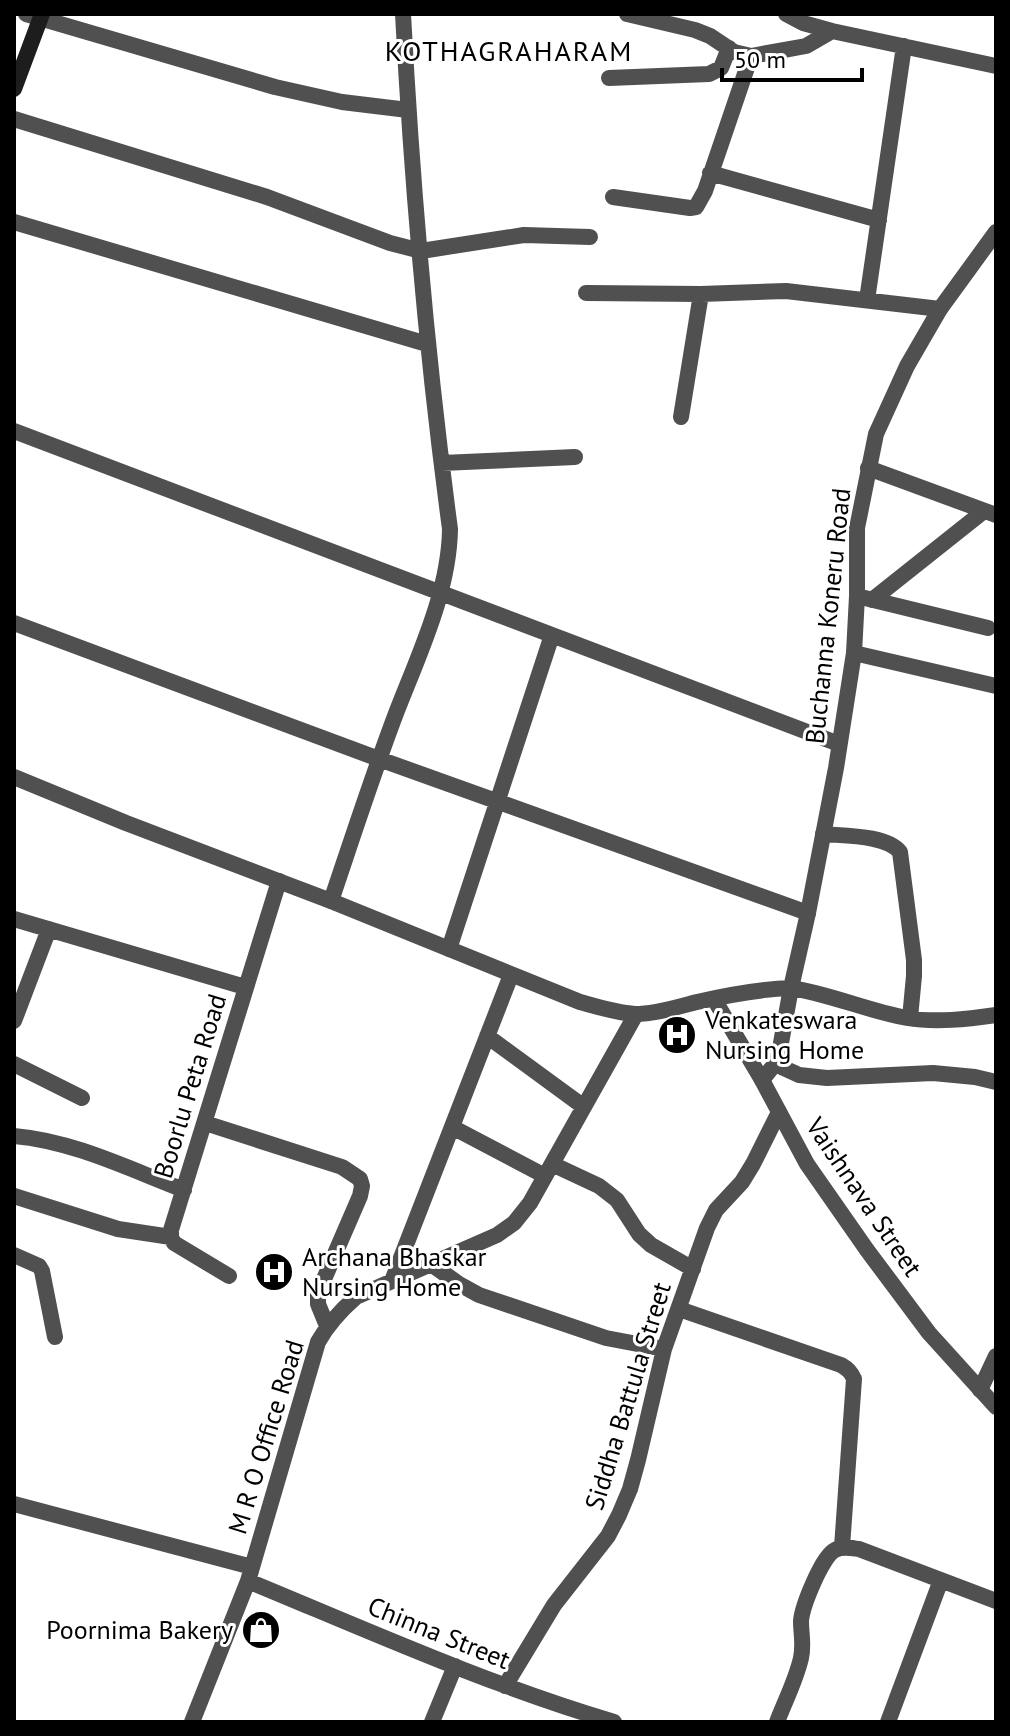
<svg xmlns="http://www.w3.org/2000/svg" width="1010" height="1736" font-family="'PT Sans',sans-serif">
<rect width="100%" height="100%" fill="#fff"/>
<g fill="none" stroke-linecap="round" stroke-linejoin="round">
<!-- minor -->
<path stroke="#505050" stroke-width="16" d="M26,14L275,87L342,102L408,110
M627,14L695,30L710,36L734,52L751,56L806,46L832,31
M786,14L803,23L832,31L996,66
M609,78L709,74L721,68L729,48
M14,119L267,197L390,243L421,251L524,235L590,237
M710,173L879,220
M613,197L690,208L696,207L705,191L751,56
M14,222L427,344
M586,293L701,294L786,291L940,309
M867,300L904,46
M681,417L701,294
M14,431L839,744
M442,463L575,457
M868,468L996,515
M865,598L988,628
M872,600L984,511
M14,623L379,759L808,913
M854,653L996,686
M823,834C845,836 886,835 900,852L914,960V976L910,1018
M331,901C352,839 372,777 395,716C418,656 449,593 450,529C427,358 412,186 403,14
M14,919L245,987
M449,949L552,635
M14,1021L49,929
M487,1036L584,1107
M14,1064L82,1098
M775,1064L799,1075L827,1078L933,1073L975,1077L996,1082
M762,1080L775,1064L779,1054L791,988C830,994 868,1011 907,1018C936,1023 968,1019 996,1015
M205,1123L342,1167L360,1179L362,1186L360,1196L318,1293V1304L327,1326
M452,1127L545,1176
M14,1136C73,1141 129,1169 184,1190
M552,1164L599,1186L617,1200L639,1234L651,1245L693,1269
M14,1196L118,1229L171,1237
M14,1255L39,1266L42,1271L55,1337
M431,1264L459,1284L479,1295L606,1338L664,1349
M229,1276L174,1243L171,1237V1230L279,881
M392,1281L511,975
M679,1309L841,1365C848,1369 851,1372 854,1379L842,1547
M980,1390L996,1356
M14,1504L252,1567
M248,1581C369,1631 489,1685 614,1722
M505,1686L554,1605L608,1536L619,1515L630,1489L638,1460L664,1349L707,1228L716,1210L742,1182L753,1164L779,1112
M192,1722L248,1581L318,1342C328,1324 340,1311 356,1297L497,1235L514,1223L530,1203L636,1014
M432,1722L455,1666
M777,1722C785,1701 796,1680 801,1658C804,1645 801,1634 801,1621C802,1607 822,1556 835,1550C842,1546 851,1548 859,1549L996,1601
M888,1722L941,1580"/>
<!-- tertiary -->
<path stroke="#505050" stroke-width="16" d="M14,777L126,823L331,901L580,1002C598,1007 617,1013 635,1014C656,1014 677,1007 697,1002C728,995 759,989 791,988L808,913L836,768L854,653L857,596V528L876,434L907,366L940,309L996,232
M714,999L762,1080L807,1164L867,1250L929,1333L996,1407"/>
<!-- secondary -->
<path stroke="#1d1d1d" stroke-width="16" d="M14,89L42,14"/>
</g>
<!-- icons -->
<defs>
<symbol id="hospital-disc" viewBox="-11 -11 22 22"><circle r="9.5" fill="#000" stroke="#fff"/><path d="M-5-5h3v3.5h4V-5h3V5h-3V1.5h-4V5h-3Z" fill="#fff"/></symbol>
<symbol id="shop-disc" viewBox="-11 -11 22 22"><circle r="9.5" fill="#000" stroke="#fff"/><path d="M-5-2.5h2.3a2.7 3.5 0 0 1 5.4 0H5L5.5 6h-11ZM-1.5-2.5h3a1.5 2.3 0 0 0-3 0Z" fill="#fff"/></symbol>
</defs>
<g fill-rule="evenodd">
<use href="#hospital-disc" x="655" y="1013" width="44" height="44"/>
<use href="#hospital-disc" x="252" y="1250" width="44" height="44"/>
<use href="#shop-disc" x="239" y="1608" width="44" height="44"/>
</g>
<g text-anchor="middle" stroke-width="6" stroke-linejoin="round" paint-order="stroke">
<!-- street labels -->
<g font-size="26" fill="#000" stroke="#fff">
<text transform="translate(828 616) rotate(-84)" y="9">Buchanna Koneru Road</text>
<text transform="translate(190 1086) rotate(-73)" y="9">Boorlu Peta Road</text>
<text transform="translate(864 1197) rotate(56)" y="9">Vaishnava Street</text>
<text transform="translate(628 1396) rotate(-73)" y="9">Siddha Battula Street</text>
<text transform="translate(266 1437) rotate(-73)" y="9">M R O Office Road</text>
<text transform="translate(439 1633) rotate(22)" y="9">Chinna Street</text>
</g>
<!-- poi labels -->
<g font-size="26" fill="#000" stroke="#fff" text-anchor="start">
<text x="705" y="1029">Venkateswara<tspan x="705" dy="30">Nursing Home</tspan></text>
<text x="302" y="1266">Archana Bhaskar<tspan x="302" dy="30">Nursing Home</tspan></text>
<text x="233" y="1639" text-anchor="end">Poornima Bakery</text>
</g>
<!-- neighbourhood labels -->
<g font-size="28" letter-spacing="2" fill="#000" stroke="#fff">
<text x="509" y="61">KOTHAGRAHARAM</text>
</g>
</g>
<!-- border -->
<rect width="1010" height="1736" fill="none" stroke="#000000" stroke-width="32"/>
<!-- scale -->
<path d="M722 68v12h140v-12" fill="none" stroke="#000000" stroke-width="4"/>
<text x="734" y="68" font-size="24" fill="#000000" stroke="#ffffff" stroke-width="6" paint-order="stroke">50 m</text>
</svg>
